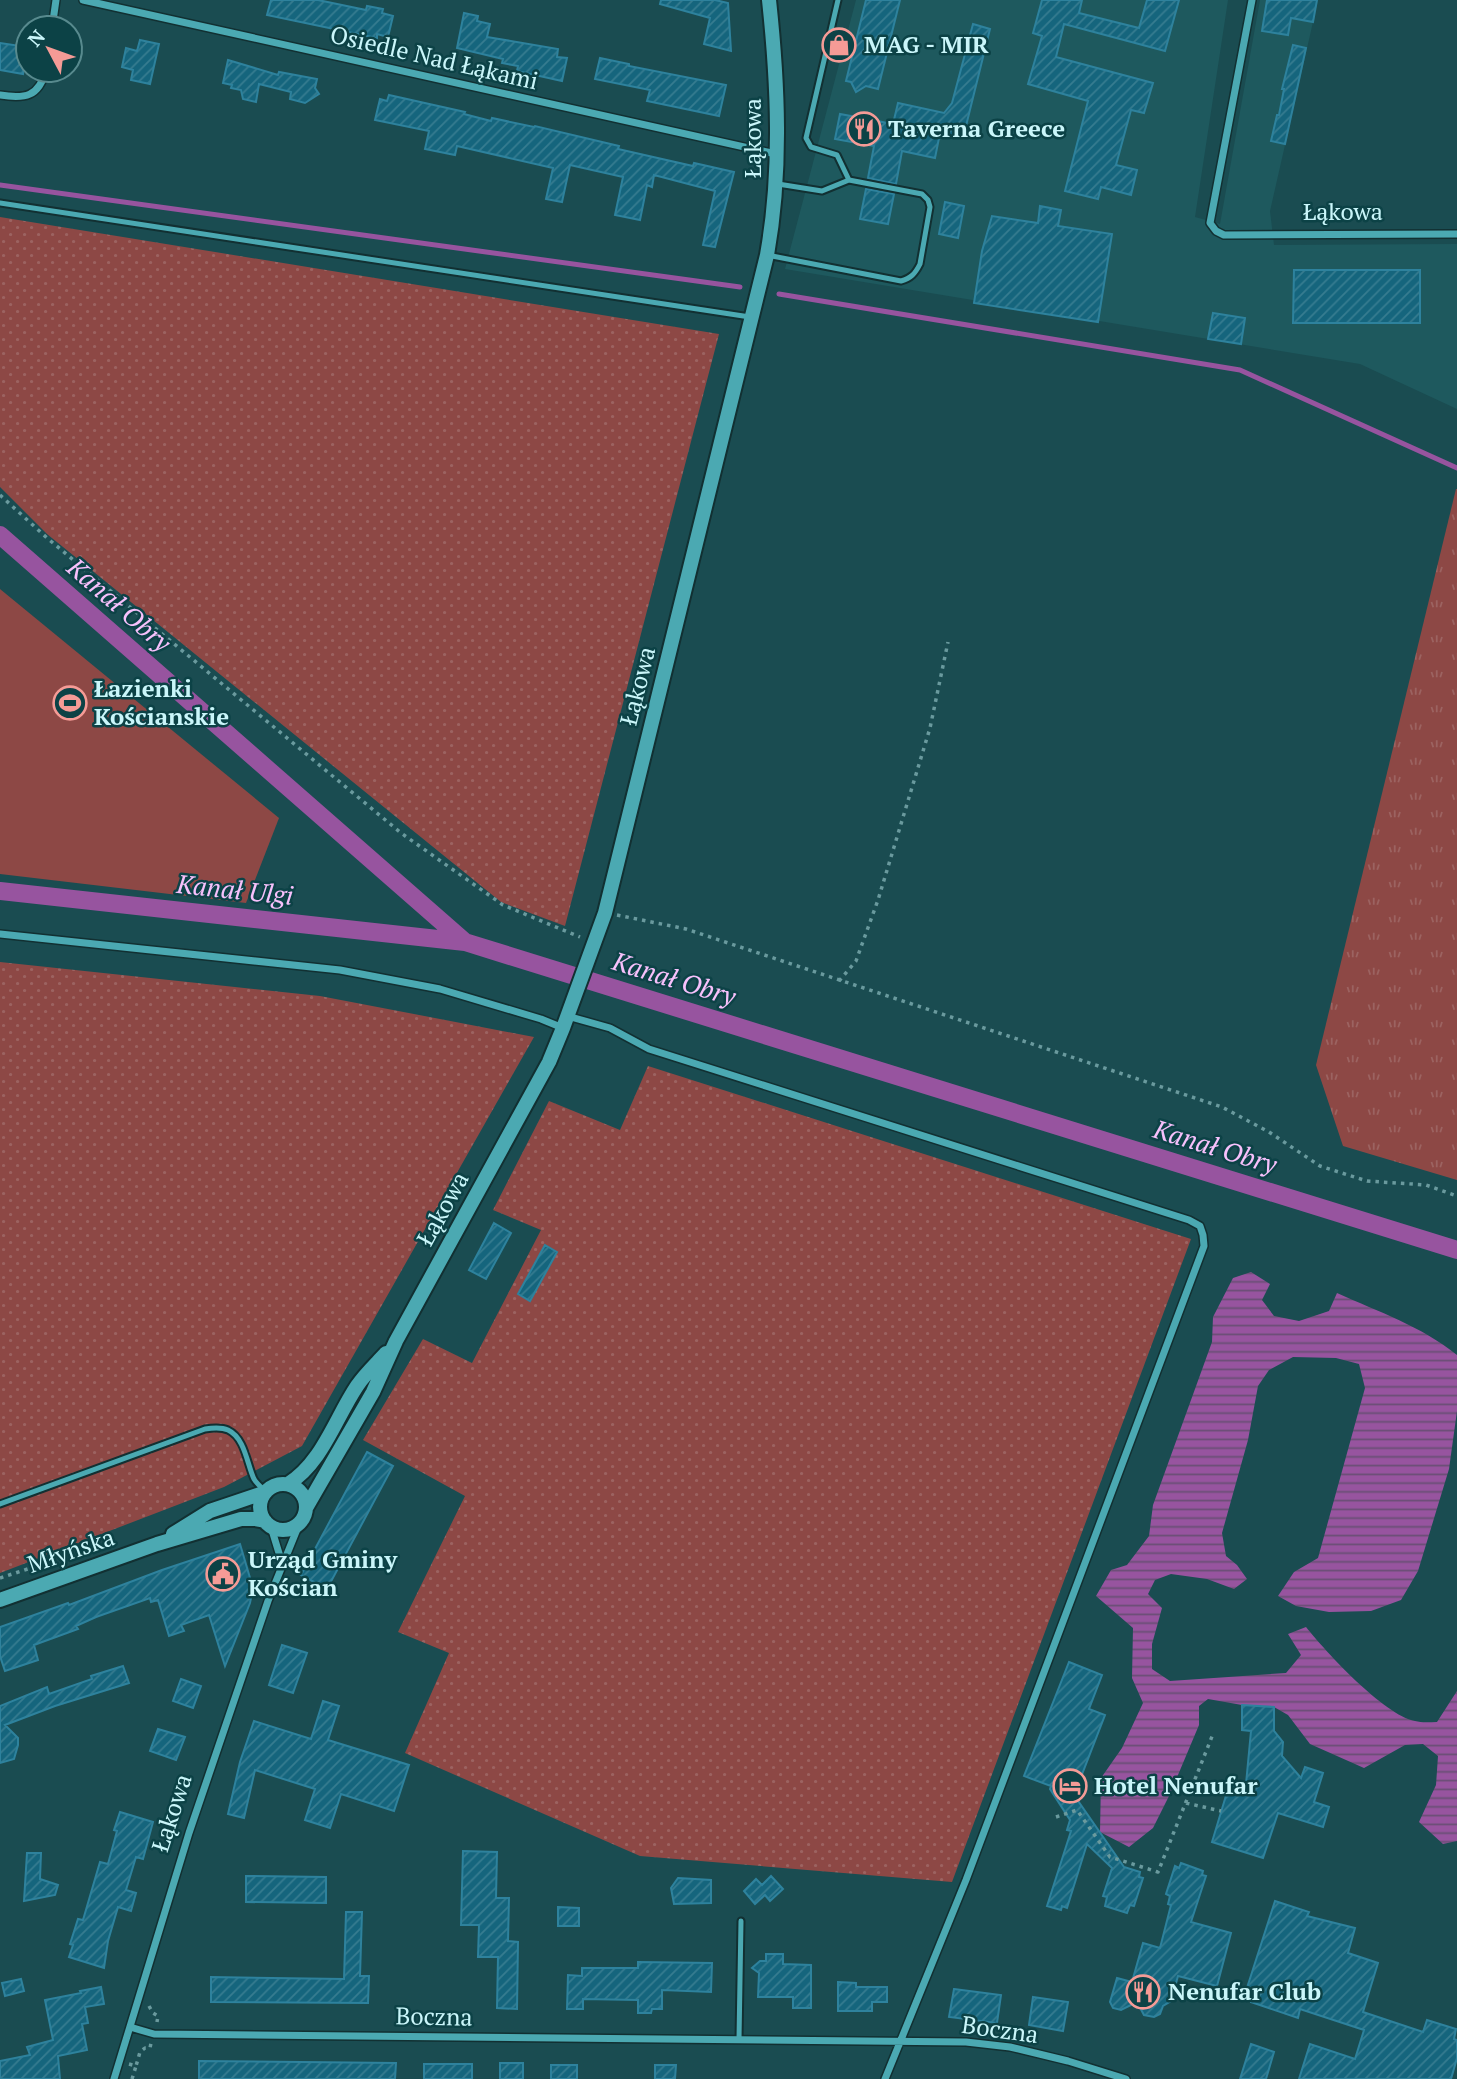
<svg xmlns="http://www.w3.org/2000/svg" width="1457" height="2079" font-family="'PT Serif',serif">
<defs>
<pattern id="grass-tufts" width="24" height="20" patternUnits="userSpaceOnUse" patternTransform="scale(1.75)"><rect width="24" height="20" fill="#8d4845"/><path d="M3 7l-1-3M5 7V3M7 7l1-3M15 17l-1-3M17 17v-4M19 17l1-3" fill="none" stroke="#9c6361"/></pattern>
<pattern id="garden-dots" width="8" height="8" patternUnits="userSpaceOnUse" patternTransform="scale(1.75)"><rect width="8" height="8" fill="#8d4845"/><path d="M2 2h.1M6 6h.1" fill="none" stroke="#9c6361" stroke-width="1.8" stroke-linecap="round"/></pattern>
<pattern id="water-rules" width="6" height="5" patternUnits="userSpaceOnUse" patternTransform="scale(1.75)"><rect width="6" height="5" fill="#97549f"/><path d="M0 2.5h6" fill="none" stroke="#6a4f75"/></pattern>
<pattern id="building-hatch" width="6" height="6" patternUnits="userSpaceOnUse" patternTransform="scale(1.75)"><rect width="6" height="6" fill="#15657d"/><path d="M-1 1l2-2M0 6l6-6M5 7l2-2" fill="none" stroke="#367c90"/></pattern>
</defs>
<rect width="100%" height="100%" fill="#1a4c51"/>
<!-- built -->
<path fill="#1e595e" d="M856,0H1228L1195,217L1220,224L1260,0H1318L1270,211L1274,245L1457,244V409L1360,364L785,269Z"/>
<!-- grass -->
<path fill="url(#grass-tufts)" d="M1456,489H1457V1180L1343,1146L1316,1065Z"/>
<!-- garden -->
<path fill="url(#garden-dots)" d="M0,217L719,334L565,926L501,902L47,534L0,487Z
M0,962L320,996L534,1037L302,1446L224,1487L0,1573Z
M648,1066L1191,1239L952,1882L640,1856L405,1753L449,1653L398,1632L465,1496L363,1440L423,1339L472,1363L541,1230L493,1210L549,1101L620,1130Z"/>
<!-- pitch -->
<path fill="#8d4845" d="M0,589L279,818L246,903L0,874Z"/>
<!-- water -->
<path fill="url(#water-rules)" d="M1251,1272L1270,1284L1262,1300L1274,1316L1299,1321L1329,1311L1337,1293C1379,1312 1421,1326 1457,1355V1411L1449,1469L1418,1571L1401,1600L1371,1611L1329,1612L1296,1606L1278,1596L1294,1572L1318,1558L1365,1388L1359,1364L1336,1358L1293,1357L1269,1370L1258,1386L1248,1440L1222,1533L1226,1556L1237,1565L1247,1579L1234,1589L1207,1579L1171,1574L1155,1580L1148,1594L1162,1608L1152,1644V1669L1170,1681L1286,1673L1301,1655L1288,1634L1306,1627C1326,1652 1384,1715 1415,1721C1422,1723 1430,1722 1437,1722L1457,1691V1841L1443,1844L1419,1822L1436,1785L1438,1756L1423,1744L1405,1745L1364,1768L1310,1744L1288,1715L1274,1707L1242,1705L1208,1699L1199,1706V1725L1170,1794L1153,1828L1129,1847L1100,1832L1101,1778L1122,1748L1143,1703L1132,1678L1133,1628L1096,1596L1111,1570L1127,1565L1149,1536L1153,1505L1212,1342L1213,1317L1233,1278Z"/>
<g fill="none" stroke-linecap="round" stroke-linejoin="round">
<!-- stream -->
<path stroke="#97549f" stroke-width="5" d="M0,185L740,287
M779,294L1240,370L1457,468"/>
<!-- canal -->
<path stroke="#97549f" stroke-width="18" d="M0,535L465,942L1457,1250
M0,891L465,942"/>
</g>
<!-- building -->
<path fill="url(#building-hatch)" stroke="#2e829d" stroke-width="2" d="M271,0H318L366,10L367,6L383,9L382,13L393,16L388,37L377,34V38L267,15Z
M661,0H715L728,3L731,51L704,44L710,18L660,4Z
M866,0H900L899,4L878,89L866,86L856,92L851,82L846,81Z
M1042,0H1082L1079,13L1139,28L1147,0H1179L1165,51L1064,24L1056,57L1153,83L1144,113L1131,110L1116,165L1137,170L1131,195L1101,187L1098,199L1065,191L1088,101L1028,84L1042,36L1033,33Z
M1267,0H1317L1313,22L1291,18L1288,35L1262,31Z
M464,13L478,16L477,21L490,24L487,37L558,49L557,57L567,58L562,81L517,71L518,66L502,63L503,59L457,48Z
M973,24L990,29L963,138L940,133L935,158L902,151L896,184L868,178L874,146L835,139L840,114L893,124L898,103L944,113L952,103Z
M140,40L159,44L150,84L131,80L133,70L122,67L126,48L137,51Z
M0,43L27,47L23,74L0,70Z
M1293,45L1306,48L1285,144L1271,141L1277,115H1279L1284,89H1282Z
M600,58L629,64V66L726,85L719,116L647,101L650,90L595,79Z
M228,60L278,75L279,72L317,79L315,88L319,94L305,103L290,99L291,92L259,84L256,102L243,99L241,90L231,88L232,85L223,83Z
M389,95L465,112L464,114L491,121L492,118L534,127L535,126L619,146L618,149L693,166L694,163L734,172L715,247L703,245L715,191L654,175L652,187L647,185L640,220L615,215L623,177L570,165L562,202L546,199L553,168L457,146L455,155L425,149L429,131L375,120L380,99L387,101Z
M866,189L894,194L888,224L860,219Z
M945,202L964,206L958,238L939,234Z
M1040,206L1061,210L1058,226L1112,234L1098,322L974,303L982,251L992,216L1038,223Z
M1294,270H1420V323H1293Z
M1213,313L1245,318L1241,344L1208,339Z
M494,1223L511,1233L486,1279L469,1270Z
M545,1245L557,1252L530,1301L518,1294Z
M367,1452L393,1466L327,1589L301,1575Z
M240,1544L253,1588L250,1603L225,1666L209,1615L181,1625L184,1631L169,1636L158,1600L151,1602L150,1598L96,1617L76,1626L78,1629L34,1645L38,1660L5,1671L0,1656V1627L68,1603L69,1605L162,1570Z
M282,1645L307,1653L293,1693L269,1685Z
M1069,1662L1102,1675L1089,1709L1105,1715L1074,1795L1124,1867L1140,1872L1139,1877L1143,1878L1134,1906L1130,1905L1127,1913L1105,1906L1107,1897L1103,1896L1112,1868L1087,1844L1067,1908L1062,1906L1061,1910L1047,1906L1071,1831L1067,1830L1070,1820L1050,1789L1051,1786L1024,1776Z
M123,1666L129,1683L55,1706L5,1725L18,1738V1745L14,1759L0,1763V1706L47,1687L49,1694L92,1679L91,1676Z
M181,1679L201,1686L193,1708L173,1701Z
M323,1701L339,1706L328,1740L409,1765L394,1811L341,1794L330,1828L305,1820L315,1789L255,1770L244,1818L228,1814L240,1762L254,1721L311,1739Z
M1242,1705L1274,1707V1731L1283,1742L1282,1756L1301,1778L1305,1767L1323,1773L1314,1802L1329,1807L1323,1827L1278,1813L1263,1858L1212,1842L1231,1779L1246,1784L1251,1731L1242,1730Z
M158,1729L185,1737L176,1760L150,1751Z
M120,1812L153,1822L143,1859L136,1857L126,1890L136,1893L131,1911L118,1907L108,1941L104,1968L69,1957L73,1945L70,1944L78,1919L83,1920L100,1862L108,1864L117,1831L114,1830Z
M463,1851L497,1852L496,1898H509L508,1941L518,1942L517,2009L497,2008L498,1957H478L479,1925H461Z
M27,1853H41L40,1879L58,1885L55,1895L24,1901Z
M1181,1863L1203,1871L1202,1875L1206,1876L1191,1922L1231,1933L1217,1986L1178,1976L1171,2001L1163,2006L1160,2014L1154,2017L1144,2015L1137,2002L1121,2010L1113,2008L1110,2002L1117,1978L1132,1982L1143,1943L1160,1948L1171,1905L1168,1904L1170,1896L1166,1894L1175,1866L1179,1868Z
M246,1876L326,1877V1903L246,1902Z
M771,1876L783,1889L770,1901L765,1895L755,1904L744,1891L756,1879L762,1885Z
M678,1878L711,1880V1903L674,1904L671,1888Z
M1275,1901L1309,1912L1307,1916L1355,1928L1348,1953L1378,1963L1363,2012L1423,2032L1427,2020L1456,2029L1454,2039L1457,2040V2058L1451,2079H1299L1310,2044L1355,2059L1364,2030L1300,2009L1298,2018L1251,2002L1252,1996L1245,1994Z
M558,1907L579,1908V1926H558Z
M346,1912H362L360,1976H369L368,2003L211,2002V1977L344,1979Z
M766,1954H783V1964L811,1965V2008H793V1997H758L759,1973L752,1968L760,1961H766Z
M638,1962L712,1963L711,1992L662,1990V2009H652L651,2013H638V2000L583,1999V2009H567L568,1975L582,1976V1968H638Z
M21,1979L24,1991L5,1996L2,1983Z
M838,1982L856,1983V1987H887V2002H872V2011H838Z
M101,1987L104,2004L85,2007L88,2023L82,2024L87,2050L58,2056L60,2079H0V2061L30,2055L27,2047L53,2040L45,2000L81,1993L80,1991Z
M954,1989L1001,1995L997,2023L949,2017Z
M1033,1997L1068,2002L1063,2031L1029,2025Z
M1251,2044L1274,2052L1266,2079H1240Z
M199,2061L396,2063L395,2079H199Z
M500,2063H523V2079H500Z
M424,2064H472V2079H424Z
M551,2065H577V2079H551Z
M655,2065H676L675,2079H655Z"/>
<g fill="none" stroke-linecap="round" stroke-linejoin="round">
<defs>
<path id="lane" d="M838,0L806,138L811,147L837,155L849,180
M0,203L750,317
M767,255L901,281C911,278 915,274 920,264L930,207L928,200L922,194L849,180L822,191L778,184
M0,1504L205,1429C212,1428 221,1427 228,1430C245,1438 247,1464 254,1479C257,1484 262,1488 266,1492
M739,2039L741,1921"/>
<path id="street" d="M83,0L776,154
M1252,0L1210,223L1216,231L1224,235L1457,234
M52,28L56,0
M0,95C25,99 39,97 46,70
M0,934L340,970L440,989L541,1019L563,1028
M567,1016L610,1028L649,1049L1189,1220L1200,1226L1203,1235L1204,1246L966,1880L885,2079
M271,1527L282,1563
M130,2027L154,2034L966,2042L1010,2047L1068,2061L1126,2079
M114,2079L189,1833L268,1601L300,1522"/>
<path id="secondary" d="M288,1484C322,1463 335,1419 357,1386C365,1374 376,1364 386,1353
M260 1507a23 23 0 1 1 46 0a23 23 0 1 1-46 0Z
M306,1508L373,1392L396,1341L549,1062L563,1028L605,913L767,255C782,171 778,84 769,0
M173,1534L210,1511L266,1492
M0,1600L157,1544L241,1519H255L265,1521"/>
</defs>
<!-- lane casing -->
<use href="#lane" stroke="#123032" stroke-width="9"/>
<!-- street casing -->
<use href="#street" stroke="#123032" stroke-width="10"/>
<!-- secondary casing -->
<use href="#secondary" stroke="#123032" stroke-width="18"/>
<!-- path -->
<path stroke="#6a9a9e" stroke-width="3.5" stroke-dasharray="3.5 5" stroke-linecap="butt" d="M0,495L47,538L401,833L503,905L580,937
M617,915L686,929L1222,1107L1269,1132L1320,1166L1367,1181L1426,1185L1457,1196
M839,981L856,961L878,900L930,728L948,642
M0,1578L46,1563L52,1564
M1186,1803L1221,1811
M1056,1817L1077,1810L1110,1857L1158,1872L1213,1734
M149,2006L153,2013L158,2016L157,2022
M129,2064L136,2066L140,2052L145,2048H150L151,2043
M132,2079L136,2066"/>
<!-- lane -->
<use href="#lane" stroke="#4ba9b2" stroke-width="5"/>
<!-- street -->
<use href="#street" stroke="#4ba9b2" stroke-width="7"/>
<!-- secondary -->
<use href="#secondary" stroke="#4ba9b2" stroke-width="14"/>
</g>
<!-- icons -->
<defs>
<symbol id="shop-ring" viewBox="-11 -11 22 22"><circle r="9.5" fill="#0c4246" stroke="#f59b96" stroke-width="1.5"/><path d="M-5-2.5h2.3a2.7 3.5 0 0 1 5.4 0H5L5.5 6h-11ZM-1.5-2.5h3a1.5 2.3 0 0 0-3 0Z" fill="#f59b96"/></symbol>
<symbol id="restaurant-ring" viewBox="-11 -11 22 22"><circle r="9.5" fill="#0c4246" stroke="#f59b96" stroke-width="1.5"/><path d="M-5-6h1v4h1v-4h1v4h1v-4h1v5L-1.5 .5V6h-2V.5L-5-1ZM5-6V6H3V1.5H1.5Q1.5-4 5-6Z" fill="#f59b96"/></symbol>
<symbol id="stadium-ring" viewBox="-11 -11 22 22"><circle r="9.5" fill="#0c4246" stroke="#f59b96" stroke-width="1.5"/><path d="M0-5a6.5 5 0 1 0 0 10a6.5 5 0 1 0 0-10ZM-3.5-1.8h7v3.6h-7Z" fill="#f59b96"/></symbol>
<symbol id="civic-ring" viewBox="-11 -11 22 22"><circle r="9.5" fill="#0c4246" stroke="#f59b96" stroke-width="1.5"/><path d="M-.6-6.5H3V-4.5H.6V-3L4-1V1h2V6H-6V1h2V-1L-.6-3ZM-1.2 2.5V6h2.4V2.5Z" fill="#f59b96"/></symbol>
<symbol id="hotel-ring" viewBox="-11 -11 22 22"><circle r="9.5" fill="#0c4246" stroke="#f59b96" stroke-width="1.5"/><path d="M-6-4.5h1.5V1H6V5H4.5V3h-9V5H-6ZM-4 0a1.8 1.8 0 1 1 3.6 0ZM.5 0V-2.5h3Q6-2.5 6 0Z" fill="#f59b96"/></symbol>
</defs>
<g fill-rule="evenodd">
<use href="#shop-ring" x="820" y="26" width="38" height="38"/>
<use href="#restaurant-ring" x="845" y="110" width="38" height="38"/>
<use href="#stadium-ring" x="51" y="684" width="38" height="38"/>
<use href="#civic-ring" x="204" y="1555" width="38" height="38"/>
<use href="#hotel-ring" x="1051" y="1767" width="38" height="38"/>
<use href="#restaurant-ring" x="1124" y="1973" width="38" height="38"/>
</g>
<g text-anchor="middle" stroke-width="5" stroke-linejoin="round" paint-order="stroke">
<!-- poi labels -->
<g font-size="24" font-weight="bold" fill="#caf6fa" stroke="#0c4246" text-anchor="start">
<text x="864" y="53">MAG - MIR</text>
<text x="888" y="137">Taverna Greece</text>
<text x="94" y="697">Łazienki<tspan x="94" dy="28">Kościanskie</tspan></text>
<text x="248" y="1568">Urząd Gminy<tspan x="248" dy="28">Kościan</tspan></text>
<text x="1094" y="1794">Hotel Nenufar</text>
<text x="1168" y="2000">Nenufar Club</text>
</g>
<!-- street labels -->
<g font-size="24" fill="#caf6fa" stroke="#0c4246">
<text transform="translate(434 58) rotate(13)" y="8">Osiedle Nad Łąkami</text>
<text transform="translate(753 138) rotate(-90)" y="8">Łąkowa</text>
<text x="1343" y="220">Łąkowa</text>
<text transform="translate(638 686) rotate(-76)" y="8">Łąkowa</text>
<text transform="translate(443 1209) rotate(-61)" y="8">Łąkowa</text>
<text transform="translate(71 1551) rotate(-19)" y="8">Młyńska</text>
<text transform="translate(172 1813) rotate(-72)" y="8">Łąkowa</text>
<text transform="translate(434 2017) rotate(1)" y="8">Boczna</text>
<text transform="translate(1000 2030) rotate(8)" y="8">Boczna</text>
</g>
<!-- water labels -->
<g font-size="26" font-style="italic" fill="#f7c1fc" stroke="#0c4246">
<text transform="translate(119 605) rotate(41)" y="9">Kanał Obry</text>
<text transform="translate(235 890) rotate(6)" y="9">Kanał Ulgi</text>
<text transform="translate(674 979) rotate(17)" y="9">Kanał Obry</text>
<text transform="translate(1215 1147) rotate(17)" y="9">Kanał Obry</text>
</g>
</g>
<!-- north arrow -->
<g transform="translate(49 49) rotate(311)"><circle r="33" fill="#0c4246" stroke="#588a8e" stroke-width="2"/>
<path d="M0-5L12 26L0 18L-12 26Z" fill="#f59b96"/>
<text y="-10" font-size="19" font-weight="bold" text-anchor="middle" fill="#caf6fa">N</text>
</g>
</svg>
